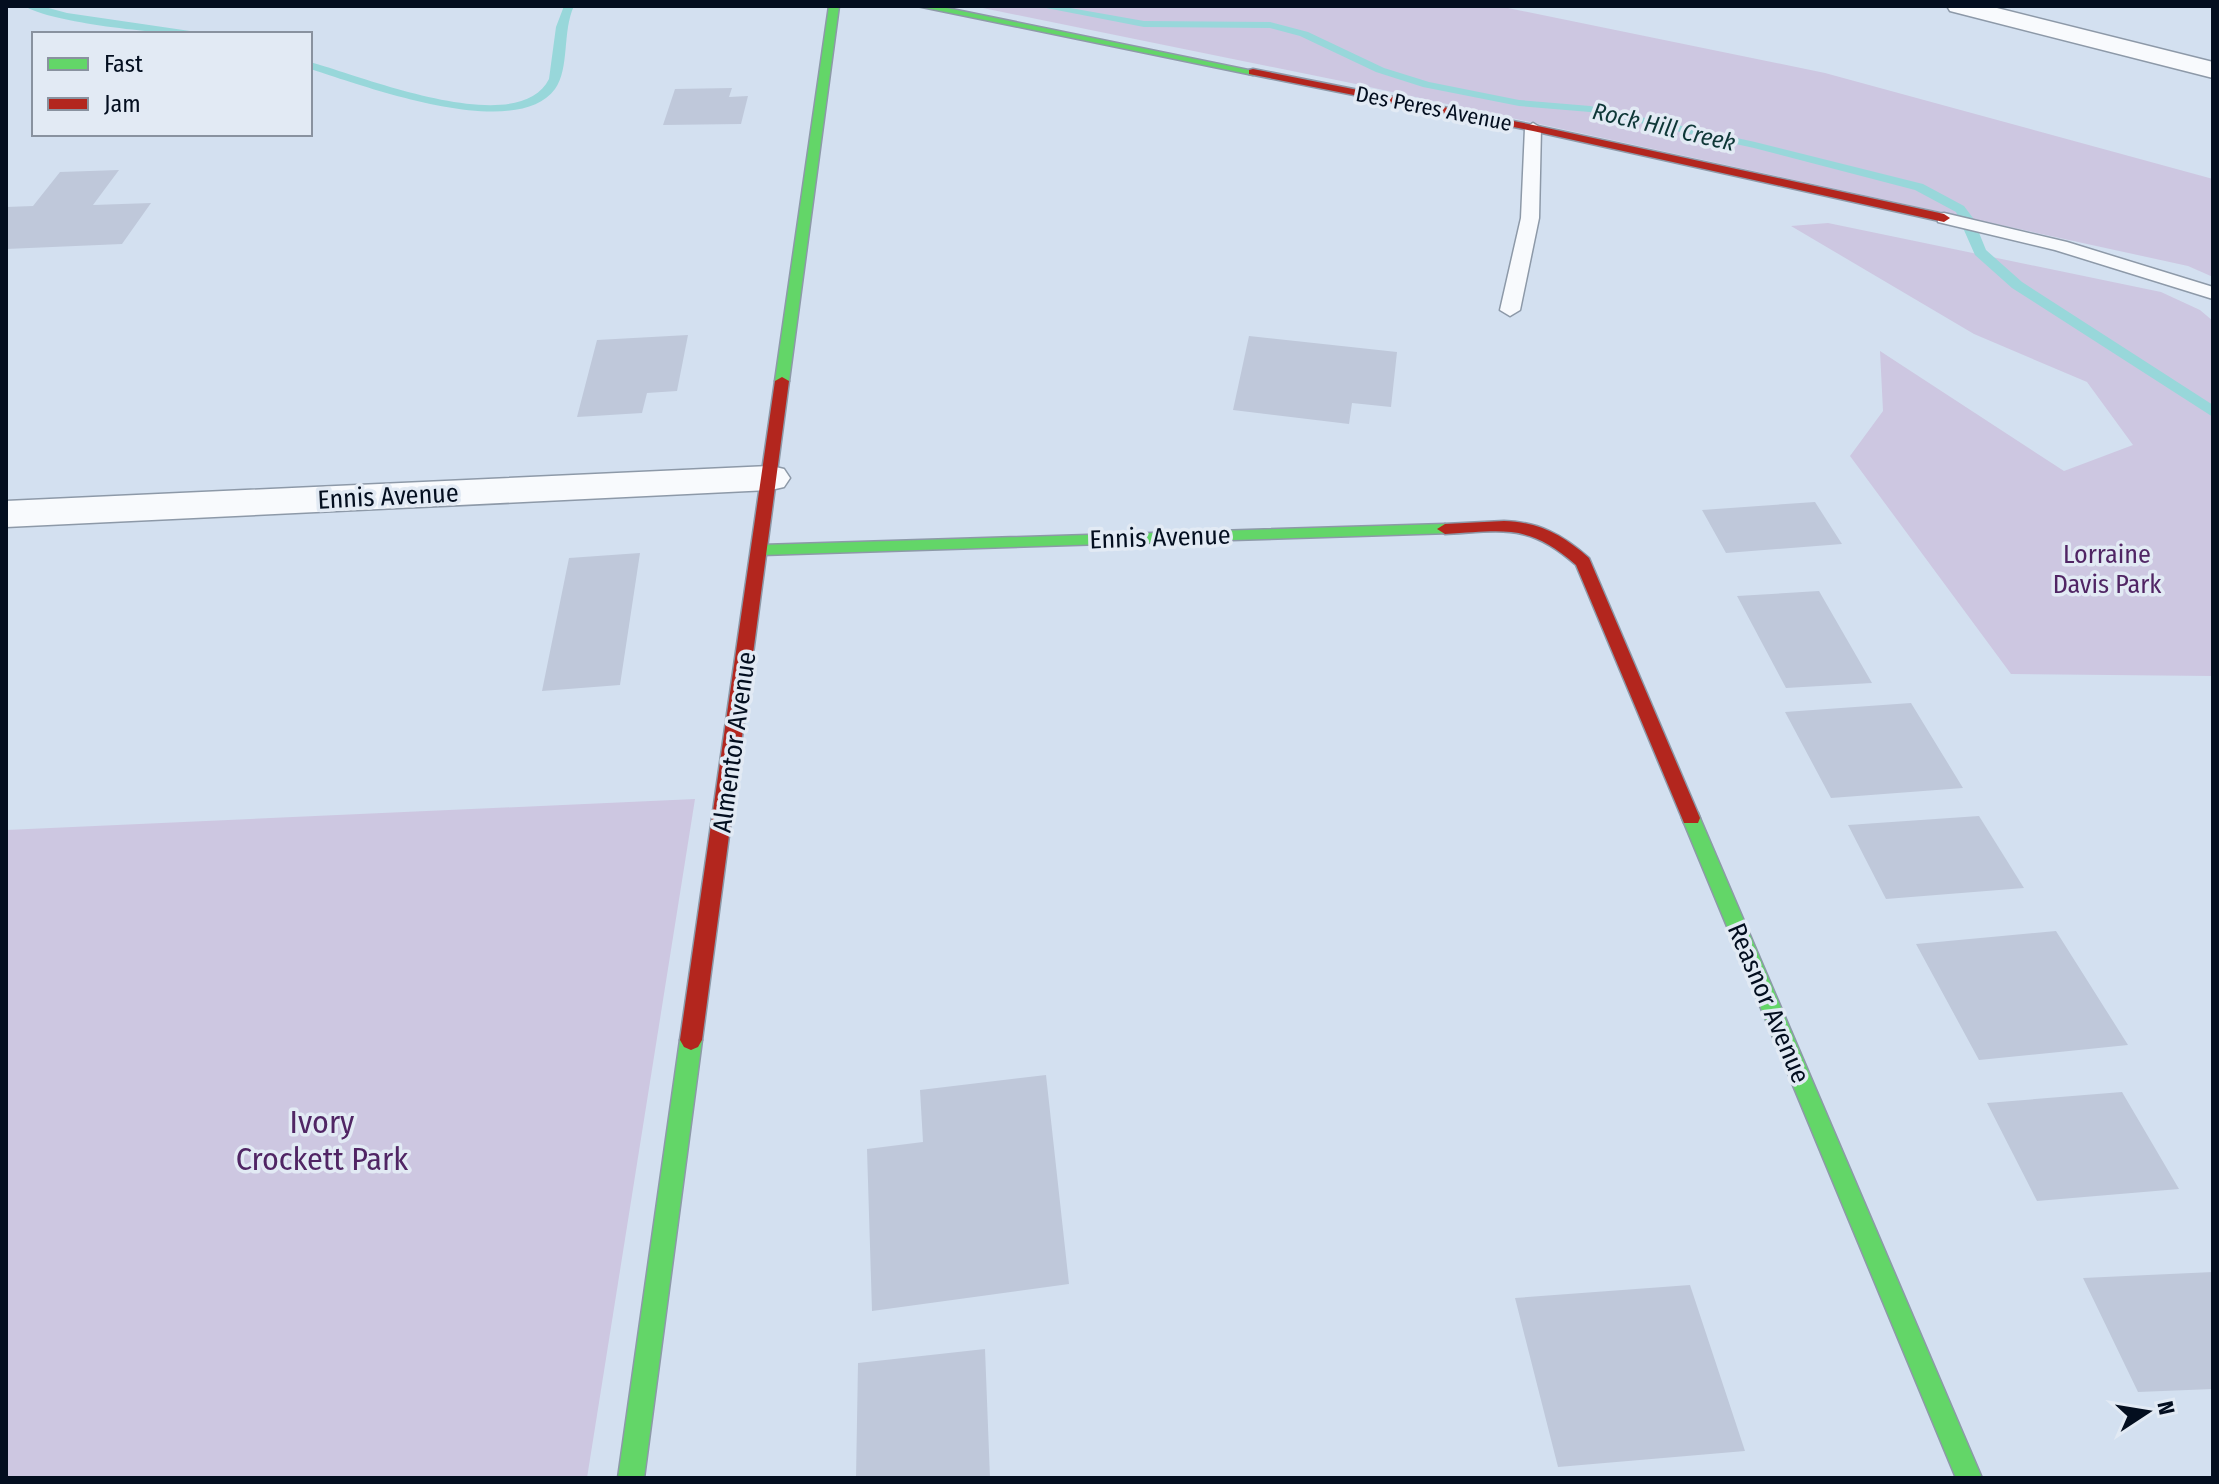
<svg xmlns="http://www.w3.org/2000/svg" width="2219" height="1484" font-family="'Fira Sans Condensed',sans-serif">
<rect width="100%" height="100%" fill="#d3e0f0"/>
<!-- green -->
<path fill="#cdc7e1" d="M973,6H1498L1825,73L2213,179V277L2188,266L1351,83Z
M1828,223L2161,292L2200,310L2213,321V676L2011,674L1850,456L1883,411L1880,351L2064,471L2133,445L2087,382L1974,334L1791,226Z
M695,799L587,1478H6V830Z"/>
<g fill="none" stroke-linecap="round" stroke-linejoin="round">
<!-- stream -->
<path fill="#98d7da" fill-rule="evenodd" d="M24,6H41L67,13L190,31L195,34C159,34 52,23 24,6Z
M564,6H574C562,31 570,68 555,89C515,143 362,85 310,69V62C359,75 518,141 549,79L556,27Z
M1036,6H1059L1144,21L1270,22L1308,32L1384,68L1429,82L1519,100L1590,106L1755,142L1923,184L1964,206L1973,218L1986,250L2022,282L2213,405V417L2012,288L1975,255L1956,212L1915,190L1754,148L1590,112L1519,106L1423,87L1376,72L1300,36L1270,28L1144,27Z"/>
</g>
<!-- building -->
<path fill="#bfc8da" d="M732,88L729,97L748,96L741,124L663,125L675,89Z
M119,170L93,205L151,203L122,244L6,249V207L33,206L60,172Z
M688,335L677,391L647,393L642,413L577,417L597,340Z
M1249,336L1397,352L1391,407L1352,403L1349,424L1233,410Z
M1815,502L1842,544L1726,553L1702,510Z
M640,553L620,685L542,691L569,558Z
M1819,591L1872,683L1786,688L1737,596Z
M1911,703L1963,788L1831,798L1785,712Z
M1979,816L2024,888L1886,899L1848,825Z
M2056,931L2128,1045L1979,1060L1916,944Z
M1046,1075L1069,1284L872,1311L867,1149L923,1142L920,1090Z
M2122,1092L2179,1189L2037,1201L1987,1103Z
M2213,1272V1389L2138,1392L2083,1278Z
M1690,1285L1745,1451L1558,1467L1515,1298Z
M985,1349L990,1478H856L858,1363Z"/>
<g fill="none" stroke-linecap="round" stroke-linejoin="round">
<defs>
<path id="lane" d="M1533,123L1541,128L1539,218L1520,310L1510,316L1500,310L1521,218L1525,128Z
M1944,213L2067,242L2213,287V299L2055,250L1938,222V214Z"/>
<path id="street" d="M1947,6H1989L2213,62V78L1950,11Z
M771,466L784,469L790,478L784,487L771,490L6,527V501Z"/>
<path id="fast" d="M829,6H839L789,381L782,385L775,381Z
M917,6H937L1258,72L1253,75Z
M1445,524L1453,529L1451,533L761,555L753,550L761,545Z
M1691,810L1698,813L1700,818L1982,1478H1956L1682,818L1684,813Z
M691,1030L698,1033L702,1040L644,1478H618L680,1040L684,1033Z"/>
<path id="jam" d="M1253,69L1533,125L1944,214L1950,218L1944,222L1533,131L1249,74V70Z
M782,377L789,381L702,1040L698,1047L691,1050L684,1047L680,1040L775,381Z
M1504,521C1539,522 1563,535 1589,558L1700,818L1698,823H1684L1682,818L1576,565C1529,523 1504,531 1445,534L1437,529L1445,524Z"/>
</defs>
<!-- lane casing -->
<use href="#lane" stroke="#8d99a8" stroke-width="3"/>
<!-- street casing -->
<use href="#street" stroke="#8d99a8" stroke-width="3"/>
<!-- fast casing -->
<use href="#fast" stroke="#8d99a8" stroke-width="3"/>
<!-- jam casing -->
<use href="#jam" stroke="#8d99a8" stroke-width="3"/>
<!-- lane -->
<use href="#lane" fill="#f8fafd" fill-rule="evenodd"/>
<!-- street -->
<use href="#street" fill="#f8fafd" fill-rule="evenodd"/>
<!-- fast -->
<use href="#fast" fill="#63d668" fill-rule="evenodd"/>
<!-- jam -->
<use href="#jam" fill="#b3261e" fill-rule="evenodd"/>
</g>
<g text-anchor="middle" stroke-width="7" stroke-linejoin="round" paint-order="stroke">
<!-- far-street labels -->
<g font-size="22" fill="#030e1f" stroke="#e2eaf4">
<text transform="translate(1434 108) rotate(11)" y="8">Des Peres Avenue</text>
</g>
<!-- far-water labels -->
<g font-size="24" font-style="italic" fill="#0e3737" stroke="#e2eaf4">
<text transform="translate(1664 127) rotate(13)" y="8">Rock Hill Creek</text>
</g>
<!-- street labels -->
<g font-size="26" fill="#030e1f" stroke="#e2eaf4">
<text transform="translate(388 496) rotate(-3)" y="9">Ennis Avenue</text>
<text transform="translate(1160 537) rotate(-2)" y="9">Ennis Avenue</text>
<text transform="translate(734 742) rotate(-82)" y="9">Almentor Avenue</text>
<text transform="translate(1769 1003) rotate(67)" y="9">Reasnor Avenue</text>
</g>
<!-- park labels -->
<g font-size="26" fill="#502564" stroke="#e2eaf4">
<text x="2107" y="563">Lorraine<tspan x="2107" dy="30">Davis Park</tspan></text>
</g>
<!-- near-park labels -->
<g font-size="32" fill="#502564" stroke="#e2eaf4">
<text x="322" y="1133">Ivory<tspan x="322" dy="37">Crockett Park</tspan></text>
</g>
</g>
<!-- border -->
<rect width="2219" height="1484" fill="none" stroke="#030e1f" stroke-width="16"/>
<!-- legend -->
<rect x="32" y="32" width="280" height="104" fill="#e2eaf4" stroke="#89929f" stroke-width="2"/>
<rect x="48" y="58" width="40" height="12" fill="#63d668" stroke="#89929f" stroke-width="2"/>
<text x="104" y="72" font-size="24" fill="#030e1f">Fast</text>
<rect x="48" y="98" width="40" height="12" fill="#b3261e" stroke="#89929f" stroke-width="2"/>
<text x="104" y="112" font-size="24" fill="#030e1f">Jam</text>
<!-- north arrow -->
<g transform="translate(2147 1412) rotate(78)" stroke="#e2eaf4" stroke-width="6" paint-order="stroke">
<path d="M0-6L14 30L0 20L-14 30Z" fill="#030e1f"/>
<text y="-12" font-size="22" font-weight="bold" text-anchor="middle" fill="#030e1f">N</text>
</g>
</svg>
